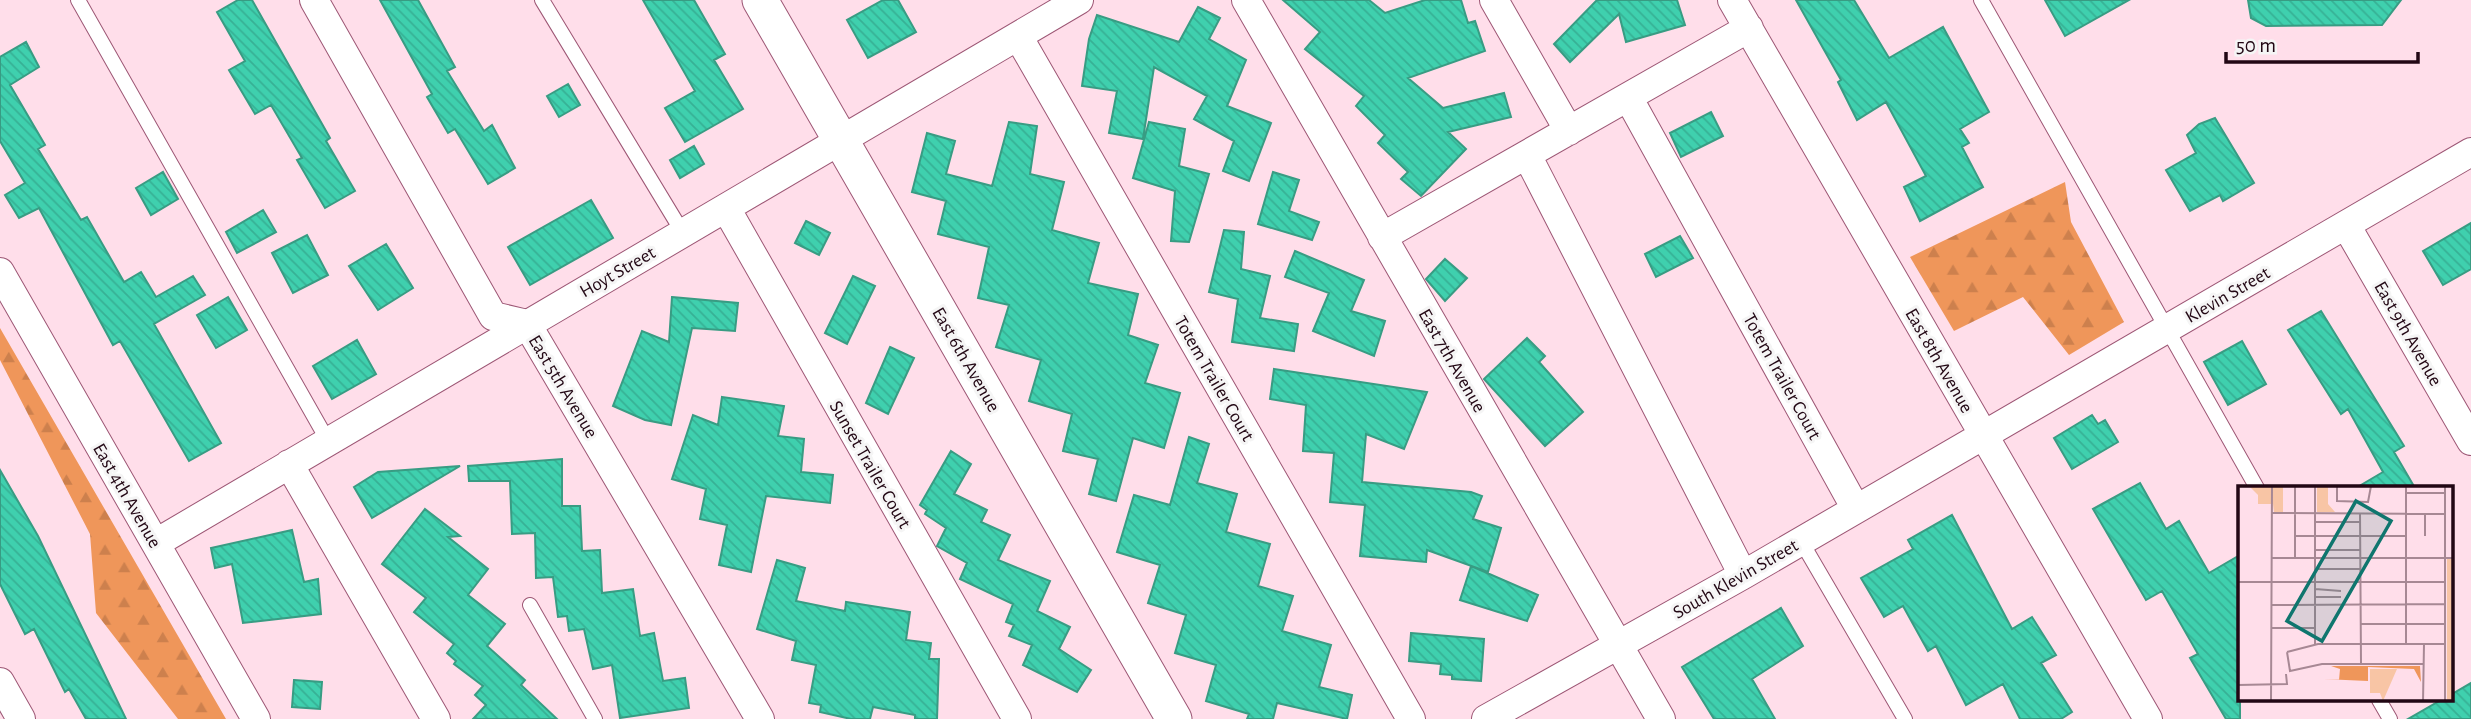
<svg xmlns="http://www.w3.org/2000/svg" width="2471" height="719" font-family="'Alegreya Sans',sans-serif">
<defs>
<pattern id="forest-firs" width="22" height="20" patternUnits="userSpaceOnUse" patternTransform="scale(1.75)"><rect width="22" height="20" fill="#ef965a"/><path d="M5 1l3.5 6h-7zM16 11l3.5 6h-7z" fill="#cd804d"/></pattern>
<pattern id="building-back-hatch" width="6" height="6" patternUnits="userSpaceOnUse" patternTransform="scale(1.75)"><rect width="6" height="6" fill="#3fd0ae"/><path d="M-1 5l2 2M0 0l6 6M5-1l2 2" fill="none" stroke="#37b195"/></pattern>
</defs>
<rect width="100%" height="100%" fill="#ffdeea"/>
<!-- forest -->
<path fill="url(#forest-firs)" d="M2065,182L2071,222L2124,322L2069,355L2023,297L1954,331L1910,257Z
M0,328L226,719H178L96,613L90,534L0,360Z"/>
<!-- building -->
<path fill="url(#building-back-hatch)" stroke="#389c83" stroke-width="2" d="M238,0H252L330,138L326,141L355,191L325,208L297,160L302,158L271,105L255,114L229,70L245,61L217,12Z
M380,0H418L455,67L447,71L484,131L492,125L515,168L488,184L455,129L448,133L427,97L432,94Z
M643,0H694L725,54L714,60L743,109L685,142L665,108L695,91Z
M883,0H898L916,32L868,58L847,20Z
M1283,0H1369L1385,13L1425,0H1461L1468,23L1475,21L1485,51L1408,78L1443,108L1504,93L1511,117L1448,132L1466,149L1421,196L1401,179L1408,172L1378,143L1385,135L1356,106L1364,96L1305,49L1320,32Z
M1597,0H1677L1685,25L1626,42L1619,14L1570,62L1554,44Z
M1796,0H1854L1889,58L1943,27L1989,112L1960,129L1969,143L1962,147L1983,187L1920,221L1904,187L1926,176L1886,102L1857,120L1838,82L1841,80Z
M2045,0H2129L2065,36Z
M2248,0H2401L2382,25L2266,26L2251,18Z
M1198,7L1220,18L1209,39L1246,60L1227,106L1271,123L1249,181L1223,171L1234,141L1194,119L1207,96L1154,67L1143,139L1109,133L1117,91L1082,86L1089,39L1097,15L1179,42Z
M26,42L39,67L10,85L45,145L38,149L81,220L87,217L124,282L141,272L156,297L193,276L205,295L154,324L221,443L189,461L120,341L113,345L39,208L19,218L5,195L25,183L0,141V57Z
M568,84L580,105L559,117L547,96Z
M1711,112L1723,136L1681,157L1670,133Z
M2215,118L2254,183L2223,201L2220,195L2190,211L2166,170L2196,153L2187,135L2199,124Z
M1009,122L1037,126L1030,174L1064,182L1052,230L1099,243L1088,283L1138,294L1128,335L1158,345L1145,383L1180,393L1164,448L1133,438L1116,501L1089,494L1098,459L1063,451L1072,414L1029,401L1041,360L996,347L1009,305L978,298L989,247L938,234L946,201L912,192L927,133L955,141L946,174L992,186Z
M1149,122L1185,129L1179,166L1209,174L1189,242L1171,241L1175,191L1133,178Z
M694,146L704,164L680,178L670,160Z
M163,172L178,199L151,215L136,188Z
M1273,172L1299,180L1289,211L1319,222L1312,240L1258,224Z
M591,200L613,238L530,285L508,247Z
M263,210L276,232L237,253L226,232Z
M806,221L830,233L819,255L795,243Z
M2471,223V269L2443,285L2423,251Z
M1224,230L1244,232L1241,269L1270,276L1260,318L1298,324L1294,351L1232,342L1238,299L1209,292Z
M307,235L328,275L293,293L272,253Z
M1680,236L1693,258L1656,277L1645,254Z
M386,244L413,288L378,310L349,266Z
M1295,251L1364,280L1351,311L1385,321L1374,356L1313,331L1329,293L1285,277Z
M1445,259L1467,278L1445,301L1426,279Z
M853,276L875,286L847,344L825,333Z
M228,297L247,330L216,348L197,315Z
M672,297L738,303L735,331L692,328L671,425L645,420L613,406L642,331L669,342Z
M2321,311L2404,446L2394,452L2415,488H2356L2383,472L2348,409L2341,414L2288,330Z
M1527,338L1545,356L1539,362L1583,412L1545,446L1484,379Z
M357,340L376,374L332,399L313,366Z
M2242,341L2266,384L2228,405L2204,362Z
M890,347L914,358L888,414L866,403Z
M1274,369L1427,392L1404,449L1366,434L1362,482L1471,492L1482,496L1473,519L1501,528L1488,572L1427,550L1426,562L1360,556L1365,505L1330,502L1334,453L1303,451L1306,405L1270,399Z
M722,397L784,406L778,436L804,439L801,472L833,475L830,503L766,496L751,572L719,565L727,525L700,519L706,489L672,479L693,415L718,425Z
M2092,415L2098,424L2105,420L2118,442L2072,469L2054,438Z
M1189,437L1209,444L1197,483L1237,494L1226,532L1270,544L1258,586L1293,596L1282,631L1331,645L1319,687L1352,695L1347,719L1277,703L1273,719H1247L1249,714L1206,701L1216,665L1175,653L1186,615L1148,603L1160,565L1117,552L1134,495L1170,505Z
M951,451L971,464L954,494L987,510L981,522L1010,535L998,560L1050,581L1037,611L1070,627L1059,649L1091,670L1077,692L1023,665L1032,645L1009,636L1014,625L1006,622L1013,604L960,579L967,563L937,546L946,528L925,514L927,510L920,505Z
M562,459V506H580L582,551L600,550L602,593L633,589L640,636L654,633L663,681L685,678L689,708L620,718L612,665L593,669L584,629L569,631L567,616L558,617L553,577L536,578L535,533L512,534L510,481H469L468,466Z
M460,466L372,518L354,487L378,472Z
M0,470L38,536L126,719H86L69,689L65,692L34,629L25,634L0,584Z
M2140,483L2166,529L2179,521L2209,573L2240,555V719H2226L2190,658L2198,654L2162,591L2146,600L2093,509Z
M425,509L460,536L448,537L488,569L468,595L505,624L487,646L525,680L521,685L557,719H473L486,705L475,695L483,686L454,664L456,661L447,653L454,644L414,612L426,598L382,564Z
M1952,515L2012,629L2032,617L2056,655L2041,663L2072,712L2061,719H2020L2003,684L1966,705L1936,646L1928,651L1903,606L1884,617L1861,578L1913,549L1908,540Z
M292,530L304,582L318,579L321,614L243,623L232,564L215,568L211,548Z
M777,560L805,568L796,601L845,611L846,602L910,612L906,640L931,643L929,659H939L937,719H915V715L873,707L870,719H851L820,712L821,705L809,703L816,665L792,660L796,641L757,629Z
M1471,566L1538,595L1527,621L1460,600Z
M1781,608L1803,646L1752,679L1775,719H1714L1682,667Z
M1411,633L1484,639L1481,681L1452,679V675L1440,674L1441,664L1409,661Z
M294,680L322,682L320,709L292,707Z
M2471,683V719H2408L2441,700H2452V694Z"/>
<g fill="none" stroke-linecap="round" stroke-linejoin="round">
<defs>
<path id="service" d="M78,0L328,441
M542,0L683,233
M1981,0L2257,488
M1801,541L1905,719
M530,605L595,719
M2379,700L2390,719"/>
<path id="minor" d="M314,0L493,316L527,324L760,719
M1246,0L1661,719
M1494,0L1569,131
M1732,0L2148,719
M1018,36L1411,719
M1628,97L1856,509
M1527,155L1743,575
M726,208L1017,719
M2346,225L2471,441
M1382,237L1749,28
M0,272L256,719
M289,464L436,719
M156,543L1079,0
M0,682L21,719
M1486,719L1743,575L2471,152"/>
<path id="tertiary" d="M760,0L1174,719"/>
</defs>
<!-- service casing -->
<use href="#service" stroke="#9d5775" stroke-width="16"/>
<!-- minor casing -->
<use href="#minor" stroke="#9d5775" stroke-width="30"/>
<!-- tertiary casing -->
<use href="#tertiary" stroke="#9d5775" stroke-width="37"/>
<!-- service -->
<use href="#service" stroke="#fff" stroke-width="14"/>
<!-- minor -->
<use href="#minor" stroke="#fff" stroke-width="28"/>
<!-- tertiary -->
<use href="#tertiary" stroke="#fff" stroke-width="35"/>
</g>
<g text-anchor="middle" stroke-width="6" stroke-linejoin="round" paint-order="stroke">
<!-- street labels -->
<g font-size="19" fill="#220714" stroke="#f5f5f5">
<text transform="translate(617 271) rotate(-30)" y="7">Hoyt Street</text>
<text transform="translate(2227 294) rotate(-30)" y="7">Klevin Street</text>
<text transform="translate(2409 333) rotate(60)" y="7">East 9th Avenue</text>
<text transform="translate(967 359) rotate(60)" y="7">East 6th Avenue</text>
<text transform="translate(1453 360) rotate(60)" y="7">East 7th Avenue</text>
<text transform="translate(1940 360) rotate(60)" y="7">East 8th Avenue</text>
<text transform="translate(1783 376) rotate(61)" y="7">Totem Trailer Court</text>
<text transform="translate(1215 378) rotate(60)" y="7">Totem Trailer Court</text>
<text transform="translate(564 386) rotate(59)" y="7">East 5th Avenue</text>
<text transform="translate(871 464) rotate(60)" y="7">Sunset Trailer Court</text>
<text transform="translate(128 495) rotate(60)" y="7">East 4th Avenue</text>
<text transform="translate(1735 578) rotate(-30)" y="7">South Klevin Street</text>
</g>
</g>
<!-- overview -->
<g transform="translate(2238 486)">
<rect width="215" height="215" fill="#ffdeea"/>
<path d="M93,180H182L183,196L176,183L130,181V195L85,193L101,194L102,183Z" fill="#ef965a"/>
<path d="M45,0V26H36L35,18H20V9L12,1ZM79,0H90V18L97,26H79ZM209,73H216L215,216L209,215Z" fill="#f8c5a5"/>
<path d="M132,183H159L145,215L142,207H132Z" fill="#f8c5a5"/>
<path fill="none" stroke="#a78894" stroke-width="2" d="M57,0V72M99,0V15L130,16L133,0M168,0V158M168,7H207M34,27L207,28M122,27L123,178M77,36H123M57,50H168M187,50V28M77,64H123M34,72H216M77,83H123M0,96H207M77,103L103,105M77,111H103M33,119L207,118M123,138H206M34,142H77M77,158V0M49,166L80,158H207M49,166L52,185L84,178H185M0,199L49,198L48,188M33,216L34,0M185,216L186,158M207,216V0"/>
<path fill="#0f766e" fill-opacity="0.15" stroke="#0f766e" stroke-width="3.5" d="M118,15L153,35L84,155L49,135Z"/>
<rect width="215" height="215" fill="none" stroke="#220714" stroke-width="3.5"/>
</g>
<!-- scale -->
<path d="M2226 52v10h192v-10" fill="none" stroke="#220714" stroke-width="3.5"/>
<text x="2236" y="52" font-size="21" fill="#220714" stroke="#f5f5f5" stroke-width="5" paint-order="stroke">50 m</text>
</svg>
